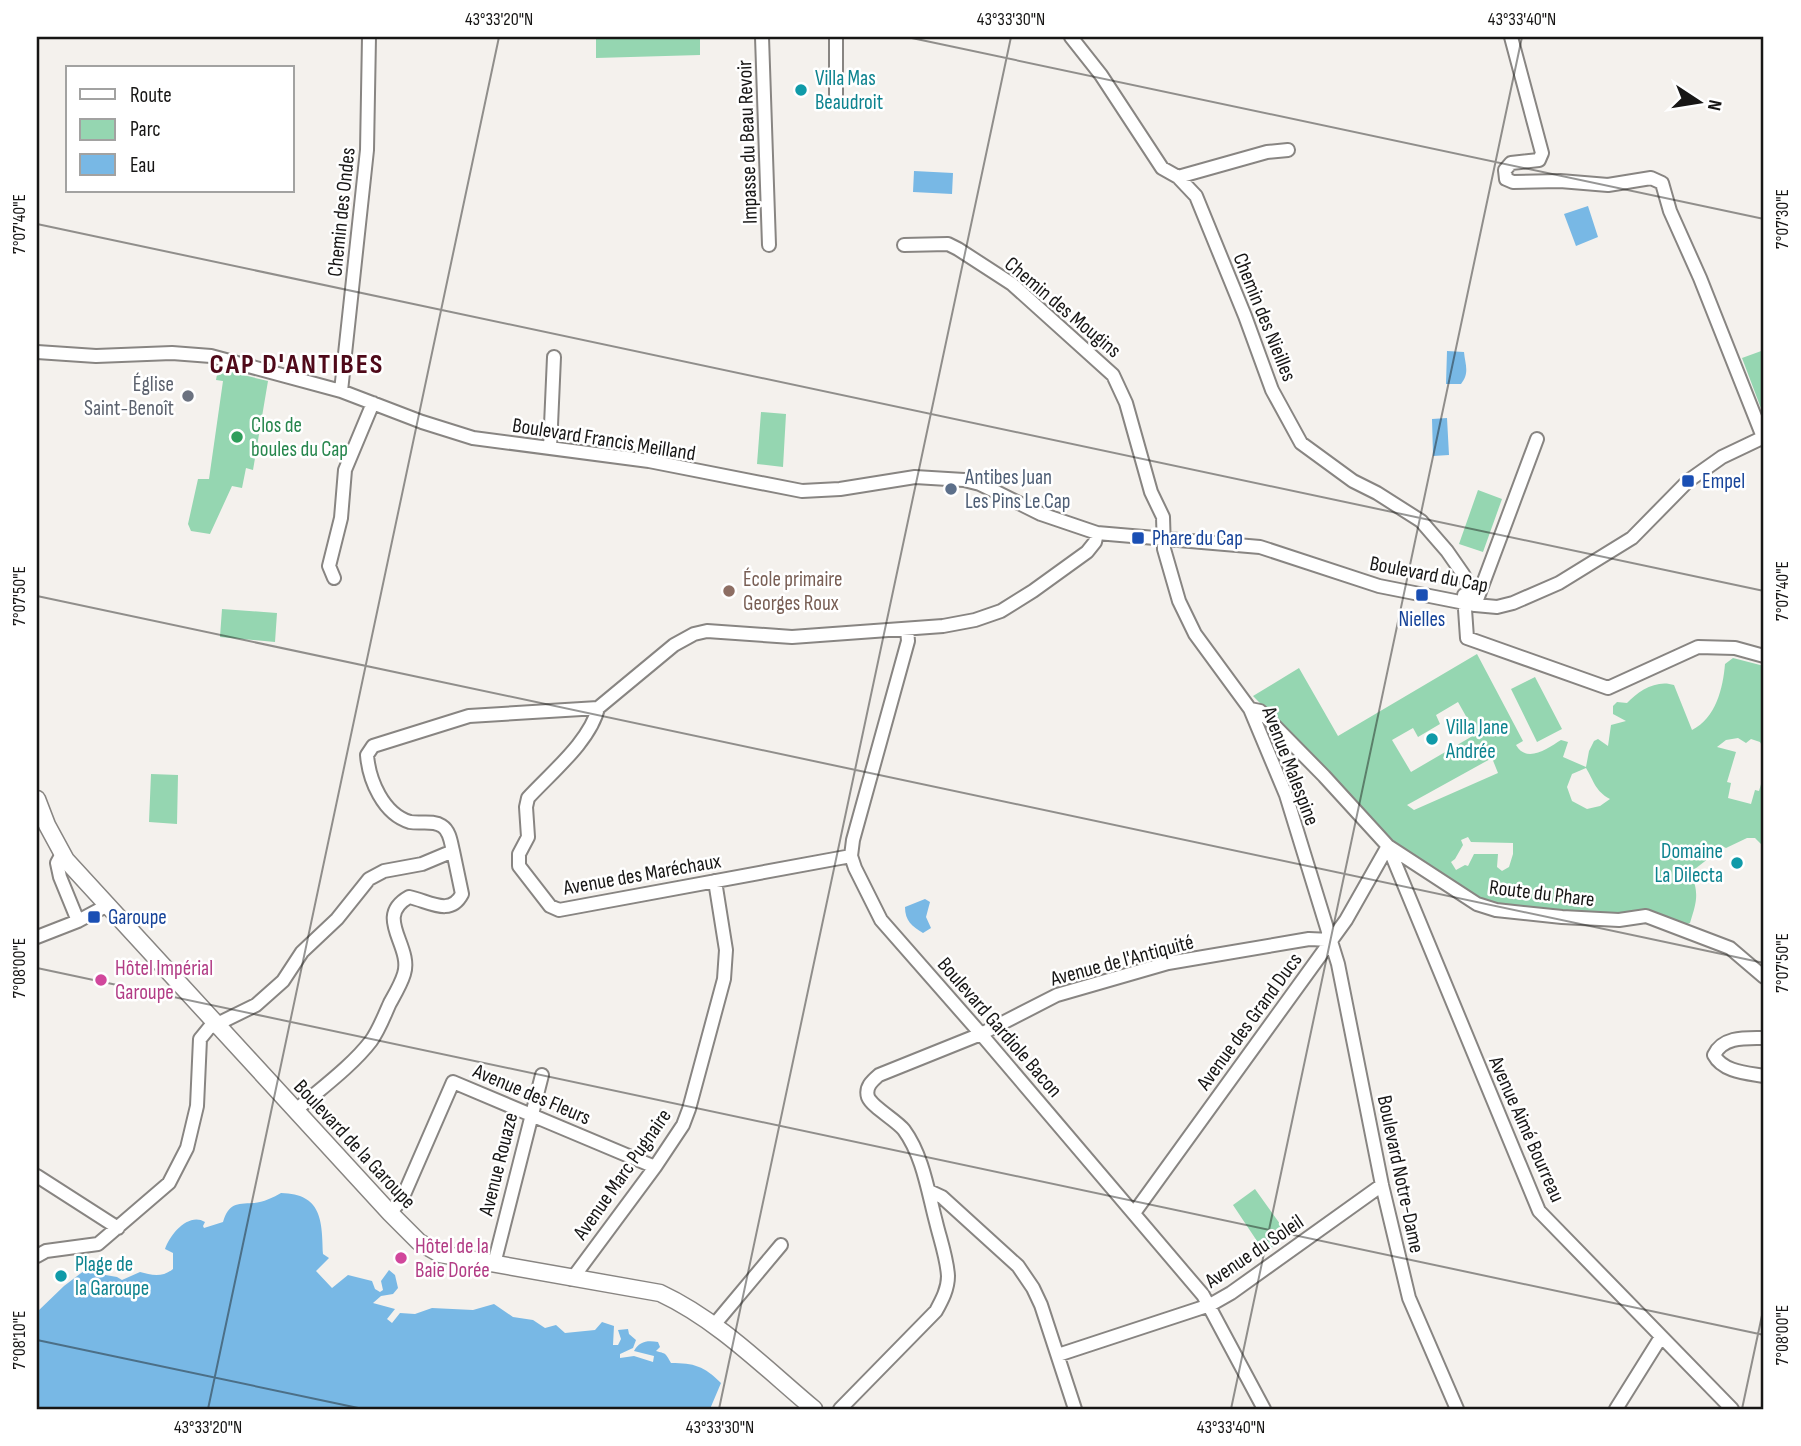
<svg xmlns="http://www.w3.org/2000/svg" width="1801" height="1446" font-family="'Sofia Sans Condensed',sans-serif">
<rect width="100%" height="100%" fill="#f4f1ed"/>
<!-- green -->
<path fill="#95d6b1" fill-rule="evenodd" d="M596,37H700V55L596,58Z
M1764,350V410L1762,411L1742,358Z
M218,369L268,381L253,470L246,468L242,488L232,486L210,534L191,531L188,524L198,479H209L223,381L216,380Z
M761,412L786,414L783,467L757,464Z
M1478,490L1502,499L1483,552L1459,544Z
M222,609L277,613L275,642L220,637Z
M1477,654L1523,741L1516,745C1527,764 1548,748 1561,740L1568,742L1563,757L1586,767L1589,751L1594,741L1598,739L1608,746L1611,725L1626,721L1613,714V706L1617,702L1627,703C1638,691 1657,679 1674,685L1692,730C1716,718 1723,688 1725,664L1733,658L1764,666V749L1760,742L1751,739L1746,743L1738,738L1726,740L1717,747L1736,752L1727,782L1731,783L1728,798L1751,804L1755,790L1759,791L1764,774L1761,771L1764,758V847L1755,838H1747L1726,848L1720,845L1714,848L1713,855L1691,872C1699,894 1697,901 1690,923L1679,927L1646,916L1496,910L1388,846L1373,823L1337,781L1253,696L1299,668L1338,736ZM1458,702L1476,734L1411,772L1392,740L1413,728L1418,737L1440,724L1436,715ZM1492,758L1498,773L1414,810L1407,805ZM1586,768C1594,781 1595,791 1610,799L1600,806L1587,809L1572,801L1567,787L1572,774ZM1468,837L1471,842L1513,843V854L1509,867L1502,871L1497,867L1498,854H1474L1468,866L1465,865L1456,870L1451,862L1455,859L1463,845L1461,840Z
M1535,677L1562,729L1537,742L1511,689Z
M151,774L178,775L177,824L149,822Z
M1255,1189L1288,1235L1265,1253L1233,1205Z"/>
<!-- water -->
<path fill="#78b8e5" d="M914,171L953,173L952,194L913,192Z
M1588,206L1598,237L1576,246L1564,214Z
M1447,351L1464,352C1465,364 1470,373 1461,384H1446Z
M1447,418L1449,455L1433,456L1432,419Z
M925,899L930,902L926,917L931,928L923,933C912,926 905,921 905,907Z
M281,1193C322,1194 322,1220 323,1254L329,1258L316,1271L332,1288L348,1275L372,1281L375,1289L380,1292L383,1290L381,1281L389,1270L395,1275L398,1288L393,1294L381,1296L373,1303L395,1309L387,1319L392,1323L400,1313L415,1314L432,1308L473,1310L494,1304L513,1317L533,1320L545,1328L556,1325L565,1333L595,1330L602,1322L614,1326L613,1345H618L621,1339L618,1330L628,1329L629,1334L636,1340L633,1348L620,1354V1358L634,1356L653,1362L654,1356L634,1351C639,1341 648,1340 658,1342L660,1347L656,1351C666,1354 665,1352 671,1363C694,1363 704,1366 721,1383L710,1409H37V1312L64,1286L89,1267L94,1273L117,1277L122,1280L140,1272C151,1275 162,1278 173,1269V1253L165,1249C170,1234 189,1212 205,1222L203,1226L204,1228L223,1222C229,1203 236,1204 253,1203C262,1203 274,1197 281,1193Z"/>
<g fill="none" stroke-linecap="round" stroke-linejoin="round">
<defs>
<path id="minor" d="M762,37L769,245
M1071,37L1101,75L1162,168L1178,177L1196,196L1245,316L1272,390L1301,443L1353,481L1377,493L1421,521L1447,551L1463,574L1474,594L1475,605
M1511,37L1542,153L1539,160L1511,163L1505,170L1506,179L1513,182L1560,181L1608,185L1651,178L1662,183L1670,211L1700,278L1763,437
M836,95V37
M1178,177L1267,152L1288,150
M904,245L948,244L958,249L1012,284L1113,375L1126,403L1151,492L1163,517L1164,549L1179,601L1195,634L1250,709L1286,795L1338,964L1382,1185L1409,1298L1457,1409
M37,352L96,356L172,353L211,356L341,391L422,422L473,438L649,461L802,491L840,489L915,477L964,480L980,484L1041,514L1097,533L1260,547L1379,586L1475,605L1497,607L1513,603L1559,583L1632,538L1688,481L1722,457L1764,437
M341,391L367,150L369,37
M550,448L554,357
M334,578L329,566L341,518L345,470L373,403
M1464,595L1467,638L1608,688L1698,647L1735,648L1764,656
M1475,605L1537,439
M907,629L908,641L853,840L851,856L855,868L881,920L981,1034L1203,1295L1264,1409
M598,708C591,740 551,773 528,798L526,807L528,837L519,854V866L550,906L559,910L851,856
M1250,709L1260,711L1324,776L1388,846L1477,904L1496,910L1562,917L1619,920L1646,916L1730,948L1764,977
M1388,846L1539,1211L1732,1409
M62,854L57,863L60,877L78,921
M37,937L78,921L106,906
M1764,1038C1746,1038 1723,1036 1714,1055C1723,1072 1747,1073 1764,1076
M295,1111C319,1090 352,1066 371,1041C379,1030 384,1016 390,1003C395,994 401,984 404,974C413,946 373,917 409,897C429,901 450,917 462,894L453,851
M37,1176L118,1228
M929,1191L942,1197L1018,1266L1033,1288L1041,1305L1075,1409
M390,1213L402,1199L453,1082L655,1167
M1134,1213L1346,920L1388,846
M37,1256L46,1251L98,1244L169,1183L187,1148L197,1106L200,1039L209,1028L256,1005L283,981L302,952L337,919L369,879L384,871L422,864L453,851C451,843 450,831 442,826C433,820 420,824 410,822C383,814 369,780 367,755L373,746L469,716L598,708L674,645L694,634L707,631L792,637L943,626L975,620L1001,611L1033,591L1087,552L1095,542L1097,533
M494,1264L542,1075
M572,1279L655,1167L683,1125L689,1109L724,979L726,950L715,881
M714,1325L781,1245
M1058,1355L1210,1305L1231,1293L1382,1185
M840,1409L936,1311C942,1300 948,1289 948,1276C947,1258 940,1239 936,1222C928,1192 923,1156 904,1130C896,1120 872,1107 868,1097C865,1087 872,1081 879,1075L981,1034L1057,995L1168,963L1309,939L1331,940
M1616,1409L1661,1337"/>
<path id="tertiary" d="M37,799L47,825L66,860L390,1213L419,1242L440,1254L660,1293C718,1320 765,1368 814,1409"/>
</defs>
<!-- minor casing -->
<use href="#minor" stroke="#888582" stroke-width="16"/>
<!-- tertiary casing -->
<use href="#tertiary" stroke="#888582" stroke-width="19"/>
<!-- minor -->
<use href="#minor" stroke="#fff" stroke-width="12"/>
<!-- tertiary -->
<use href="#tertiary" stroke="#fff" stroke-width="16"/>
</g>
<!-- ticks -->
<path fill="none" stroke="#171615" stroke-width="2" stroke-opacity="0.45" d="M907,37L1764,219M37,224L1764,591M37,596L1764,963M37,968L1764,1335M37,1340L363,1409M208,1409L499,37M719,1409L1011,37M1231,1409L1522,37M1742,1409L1764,1306"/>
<!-- markers -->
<g fill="#0f9aa8" stroke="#fff" stroke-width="2.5">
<circle cx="801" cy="90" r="7"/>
<circle cx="1432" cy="739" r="7"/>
<circle cx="1737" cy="863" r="7"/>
<circle cx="61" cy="1276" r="7"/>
</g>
<circle fill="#6b7280" stroke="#fff" stroke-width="2.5" cx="188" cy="396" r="7"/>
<circle fill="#2e9e5b" stroke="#fff" stroke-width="2.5" cx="237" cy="437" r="7"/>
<g fill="#1a4fb4" stroke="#fff" stroke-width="2.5">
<rect x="1681" y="474" width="14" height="14" rx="3.5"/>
<rect x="1131" y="531" width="14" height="14" rx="3.5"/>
<rect x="1415" y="588" width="14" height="14" rx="3.5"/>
<rect x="87" y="910" width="14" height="14" rx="3.5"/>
</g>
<circle fill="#5c6f8a" stroke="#fff" stroke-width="2.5" cx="951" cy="489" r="7"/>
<circle fill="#8d6e63" stroke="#fff" stroke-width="2.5" cx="729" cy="591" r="7"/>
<g fill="#d1479c" stroke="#fff" stroke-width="2.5">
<circle cx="101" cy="980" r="7"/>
<circle cx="401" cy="1258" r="7"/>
</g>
<g text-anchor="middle" stroke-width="5" stroke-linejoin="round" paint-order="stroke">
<!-- culture labels -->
<g font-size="21" fill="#0d838f" stroke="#fff" text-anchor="start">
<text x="815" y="85">Villa Mas<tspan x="815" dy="24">Beaudroit</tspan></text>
<text x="1446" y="734">Villa Jane<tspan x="1446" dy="24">Andrée</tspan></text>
<text x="1723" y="858" text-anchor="end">Domaine<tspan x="1723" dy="24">La Dilecta</tspan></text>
<text x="75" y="1271">Plage de<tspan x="75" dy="24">la Garoupe</tspan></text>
</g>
<!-- street labels -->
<g font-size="21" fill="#171615" stroke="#fff">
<text transform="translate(747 142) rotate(-92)" y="7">Impasse du Beau Revoir</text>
<text transform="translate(341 212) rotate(-84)" y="7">Chemin des Ondes</text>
<text transform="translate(1063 307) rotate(40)" y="7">Chemin des Mougins</text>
<text transform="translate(1265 317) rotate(68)" y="7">Chemin des Nieilles</text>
<text transform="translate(604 439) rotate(9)" y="7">Boulevard Francis Meilland</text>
<text transform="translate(1429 574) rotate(11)" y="7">Boulevard du Cap</text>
<text transform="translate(1291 766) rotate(69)" y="7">Avenue Malespine</text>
<text transform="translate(642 874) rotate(-10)" y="7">Avenue des Maréchaux</text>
<text transform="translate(1542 893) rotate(7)" y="7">Route du Phare</text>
<text transform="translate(1122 960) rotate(-15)" y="7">Avenue de l'Antiquité</text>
<text transform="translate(1249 1021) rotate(-54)" y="7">Avenue des Grand Ducs</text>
<text transform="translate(1000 1027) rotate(49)" y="7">Boulevard Gardiole Bacon</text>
<text transform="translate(532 1094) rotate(23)" y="7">Avenue des Fleurs</text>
<text transform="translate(1527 1129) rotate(66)" y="7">Avenue Aimé Bourreau</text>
<text transform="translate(355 1144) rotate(47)" y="7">Boulevard de la Garoupe</text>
<text transform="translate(498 1164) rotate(-76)" y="7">Avenue Rouaze</text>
<text transform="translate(622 1174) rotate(-55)" y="7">Avenue Marc Pugnaire</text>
<text transform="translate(1401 1174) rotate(78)" y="7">Boulevard Notre-Dame</text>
<text transform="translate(1254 1251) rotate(-34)" y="7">Avenue du Soleil</text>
</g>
<!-- worship labels -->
<g font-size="21" fill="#5b616d" stroke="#fff" text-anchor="end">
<text x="174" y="391">Église<tspan x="174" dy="24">Saint-Benoît</tspan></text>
</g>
<!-- leisure labels -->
<g font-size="21" fill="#27864d" stroke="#fff" text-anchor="start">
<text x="251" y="432">Clos de<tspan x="251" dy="24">boules du Cap</tspan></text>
</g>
<!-- service labels -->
<g font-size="21" fill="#4e5e75" stroke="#fff" text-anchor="start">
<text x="965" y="484">Antibes Juan<tspan x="965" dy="24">Les Pins Le Cap</tspan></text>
</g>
<!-- transit labels -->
<g font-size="21" fill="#164399" stroke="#fff" text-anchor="start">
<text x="1702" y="488">Empel</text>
<text x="1152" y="545">Phare du Cap</text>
<text x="1422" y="626" text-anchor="middle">Nielles</text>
<text x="108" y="924">Garoupe</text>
</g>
<!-- education labels -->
<g font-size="21" fill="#785e54" stroke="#fff" text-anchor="start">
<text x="743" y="586">École primaire<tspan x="743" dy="24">Georges Roux</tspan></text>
</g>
<!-- hotel labels -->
<g font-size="21" fill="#b23c85" stroke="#fff" text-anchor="start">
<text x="115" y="975">Hôtel Impérial<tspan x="115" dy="24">Garoupe</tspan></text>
<text x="415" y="1253">Hôtel de la<tspan x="415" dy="24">Baie Dorée</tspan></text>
</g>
<!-- district labels -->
<g font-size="28" font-weight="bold" letter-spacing="2" fill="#4f0919" stroke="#fff">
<text x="297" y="373">CAP D'ANTIBES</text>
</g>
</g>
<!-- border -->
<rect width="1801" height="1446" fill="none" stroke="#ffffff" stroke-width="77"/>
<!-- legend -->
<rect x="66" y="66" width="228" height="126" fill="#ffffff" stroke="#a2a2a1" stroke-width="2"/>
<rect x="80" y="89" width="35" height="10" fill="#ffffff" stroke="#a2a2a1" stroke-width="2"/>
<text x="130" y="102" font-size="21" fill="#171615">Route</text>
<rect x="80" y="119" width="35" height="21" fill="#95d6b1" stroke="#a2a2a1" stroke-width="2"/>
<text x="130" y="136" font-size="21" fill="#171615">Parc</text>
<rect x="80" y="154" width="35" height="21" fill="#78b8e5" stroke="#a2a2a1" stroke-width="2"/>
<text x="130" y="172" font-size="21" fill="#171615">Eau</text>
<!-- north arrow -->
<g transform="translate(1699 102) rotate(102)" stroke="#ffffff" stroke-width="5" paint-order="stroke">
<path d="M0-5L12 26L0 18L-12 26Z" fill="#171615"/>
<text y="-10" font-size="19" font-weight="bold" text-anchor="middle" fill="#171615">N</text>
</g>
<rect x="38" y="38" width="1724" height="1370" fill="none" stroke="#171615" stroke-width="2.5"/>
<g font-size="18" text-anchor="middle" fill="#171615">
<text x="499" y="25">43°33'20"N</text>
<text x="1011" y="25">43°33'30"N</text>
<text x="1522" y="25">43°33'40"N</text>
<text transform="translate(1782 219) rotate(-90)" y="6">7°07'30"E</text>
<text transform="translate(19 224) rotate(-90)" y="6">7°07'40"E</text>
<text transform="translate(1782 591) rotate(-90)" y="6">7°07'40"E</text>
<text transform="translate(19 596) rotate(-90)" y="6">7°07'50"E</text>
<text transform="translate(1782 963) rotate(-90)" y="6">7°07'50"E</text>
<text transform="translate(19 968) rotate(-90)" y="6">7°08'00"E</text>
<text transform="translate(1782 1335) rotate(-90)" y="6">7°08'00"E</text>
<text transform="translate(19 1340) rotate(-90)" y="6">7°08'10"E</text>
<text x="208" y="1433">43°33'20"N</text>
<text x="720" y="1433">43°33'30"N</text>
<text x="1231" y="1433">43°33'40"N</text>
</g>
</svg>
